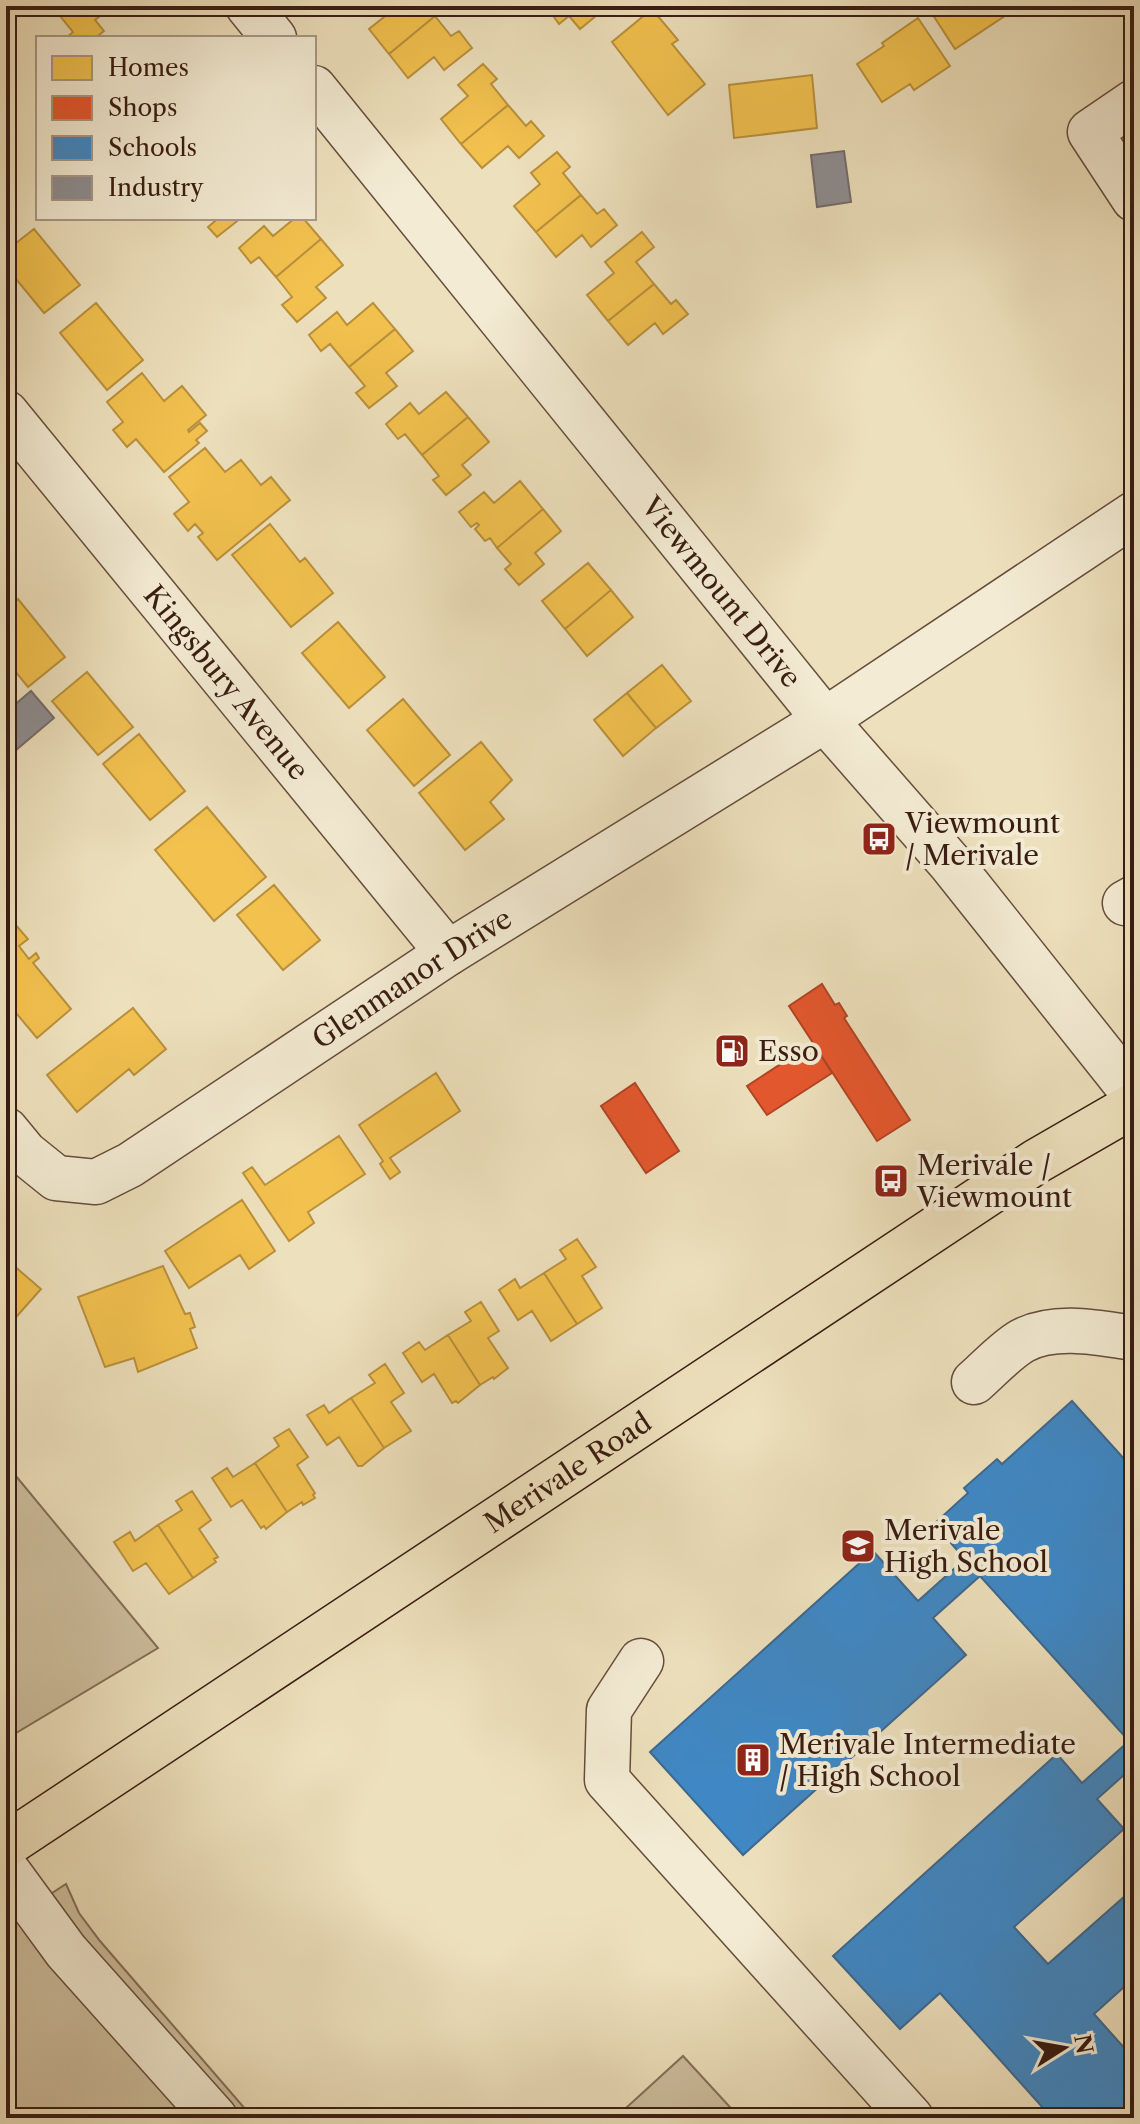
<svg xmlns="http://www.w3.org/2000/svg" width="1140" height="2124" font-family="'Libre Caslon Text',serif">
<rect width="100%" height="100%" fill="#ede0bc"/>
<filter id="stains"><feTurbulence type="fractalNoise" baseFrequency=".0025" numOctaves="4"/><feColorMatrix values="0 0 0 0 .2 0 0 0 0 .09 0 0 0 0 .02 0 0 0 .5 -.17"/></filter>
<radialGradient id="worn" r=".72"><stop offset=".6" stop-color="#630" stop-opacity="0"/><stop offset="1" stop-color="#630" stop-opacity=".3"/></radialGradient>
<!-- green -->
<path fill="#cebf9f" stroke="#846e58" stroke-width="2" d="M6,1464L158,1648L6,1739Z
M66,1884L79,1913L100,1941L253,2118H6V1923Z
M683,2056L740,2118H615Z"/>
<!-- homes -->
<path fill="#f2c14e" stroke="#ba903c" stroke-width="2" d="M62,6H113L95,20L104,31L95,38H66L73,32L56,11Z
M392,6H427L435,16L389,54L369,29L394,9Z
M561,6H608L580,29L569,16L559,24L554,17L563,9Z
M939,6H1020L955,49L931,12Z
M652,9L678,40L672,44L705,84L668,115L612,42Z
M435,16L451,36L459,31L472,48L444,70L434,57L408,78L389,54Z
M918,18L950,66L914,90L910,84L882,102L857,64L884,46L882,43Z
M483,64L497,79L491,84L508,105L461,144L441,119L468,96L458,85Z
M812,75L817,128L734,138L729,85Z
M508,105L526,126L531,121L544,136L519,158L508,146L482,168L461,144Z
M557,152L570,167L563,173L581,195L536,232L514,206L540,184L531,173Z
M581,195L597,214L604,209L617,225L591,247L582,235L556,257L536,232Z
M213,218H241L217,237L208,227L215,221Z
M295,218H303L321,239L276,277L259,257L251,263L239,248L264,226L273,236Z
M34,229L80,285L44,313L6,267V251Z
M642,232L654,247L636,262L654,284L608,321L587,295L614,273L605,262Z
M321,239L343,265L316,287L326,298L297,322L282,305L292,297L276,277Z
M654,284L671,304L676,300L688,314L663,334L655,323L628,345L608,321Z
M96,303L143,360L107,390L60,333Z
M373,303L395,329L349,367L330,344L321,351L309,335L337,312L347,325Z
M395,329L413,351L386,373L397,386L369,408L356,393L365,386L349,367Z
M142,373L164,401L182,386L206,415L188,430L189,432L200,423L207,431L196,440L199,443L164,472L136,439L127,447L113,430L123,422L107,402Z
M446,392L468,417L422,455L405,434L398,439L386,424L410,403L419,414Z
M468,417L489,442L462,465L471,475L446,495L433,480L439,476L422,455Z
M205,448L225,472L241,460L261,485L271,477L290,500L217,560L198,537L203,533L195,524L188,531L174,514L189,502L169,477Z
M520,481L543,509L497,548L490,538L485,541L475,529L479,525L477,523L471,527L459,512L484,492L494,503Z
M543,509L561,531L535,553L544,564L519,585L505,569L511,564L497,548Z
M270,524L300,562L305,558L333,593L291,627L232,555Z
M588,563L611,590L565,629L542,601Z
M611,590L633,617L587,656L565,629Z
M18,599L65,657L28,687L6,660V609Z
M338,622L385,677L349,708L302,653Z
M662,665L691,701L656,728L627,693Z
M87,672L133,727L98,755L52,701Z
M627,693L656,728L623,756L594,720Z
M403,699L450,755L414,786L367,730Z
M139,734L185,791L150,820L103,764Z
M481,742L512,780L490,802L504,819L465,850L419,793Z
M207,807L266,877L214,921L155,850Z
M274,885L320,940L283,970L237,915Z
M14,923L28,939L19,946L29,959L36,953L39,958L33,963L71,1009L37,1038L6,1001V930Z
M133,1008L166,1049L134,1075L129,1069L77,1112L47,1075Z
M436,1073L460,1111L390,1158L400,1172L390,1179L380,1164L383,1161L359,1125Z
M339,1136L365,1174L308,1212L314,1223L289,1241L243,1173L252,1167L265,1185Z
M242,1200L275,1251L249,1269L240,1255L189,1288L165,1251Z
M577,1239L596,1267L582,1276L602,1308L577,1324L544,1273L566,1259L560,1250Z
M6,1259L41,1289L10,1324L6,1320Z
M163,1266L185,1314L190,1313L195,1327L190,1329L197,1348L138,1372L134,1358L105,1367L78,1297Z
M544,1273L577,1324L551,1341L532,1311L518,1320L499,1290L515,1279L520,1288Z
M481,1302L499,1331L488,1338L508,1368L494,1379L493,1377L480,1385L448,1335L471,1321L465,1312Z
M448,1335L480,1385L458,1403L456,1401L452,1403L434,1374L422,1382L403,1353L419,1342L425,1350Z
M385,1364L404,1393L391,1402L411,1431L384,1448L351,1398L375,1383L369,1375Z
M351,1398L384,1448L362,1466H358L339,1437L327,1445L307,1415L324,1405L329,1413Z
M289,1429L308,1457L297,1465L315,1493L313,1495L315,1498L303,1505L302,1502L287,1512L255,1463L279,1446L274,1438Z
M255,1463L287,1512L266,1529L264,1526L261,1528L242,1500L231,1507L212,1478L227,1468L233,1477Z
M192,1491L211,1520L199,1529L218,1557L214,1559L216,1562L193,1578L158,1525L182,1510L176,1501Z
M158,1525L193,1578L169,1594L146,1563L133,1571L114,1542L130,1532L135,1541Z"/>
<!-- shops -->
<path fill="#e4572e" stroke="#b14526" stroke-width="2" d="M822,984L835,1005L839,1003L847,1016L844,1018L910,1120L877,1141L789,1006Z
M813,1043L832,1073L767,1115L747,1086Z
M635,1083L679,1151L646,1173L601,1106Z"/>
<!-- schools -->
<path fill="#3f88c5" stroke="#3d688f" stroke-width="2" d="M1072,1401L1134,1470V1766L1097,1799L1124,1829L1014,1927L1048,1964L1134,1888V1978L1094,2014L1127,2051L1134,2045V2118H1052L940,1993L900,2029L833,1956L1057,1754L1082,1783L1129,1741L980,1576L933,1618L966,1655L743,1855L650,1752L873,1551L918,1601L965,1559L934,1524L968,1493L964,1488L997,1459L1002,1464Z"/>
<!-- industry -->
<path fill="#8d8d92" stroke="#746b6c" stroke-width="2" d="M844,151L851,202L817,207L811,155Z
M31,691L54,718L16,750L6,738V712Z"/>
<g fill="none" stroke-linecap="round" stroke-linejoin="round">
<defs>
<g id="minor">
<path d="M248,6L274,38"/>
<path id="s1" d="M314,88L825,720L951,864L1134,1094"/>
<path d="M1134,102L1090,132L1134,199"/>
<path id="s2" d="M6,413L448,953"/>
<path d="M1125,903L1134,898"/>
<path id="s3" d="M6,1130L25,1153L56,1178L96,1182L130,1165L448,953L825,720L1134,514"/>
<path d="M974,1382C989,1369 1005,1351 1022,1341C1054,1323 1101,1333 1134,1338"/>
<path d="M641,1661L609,1710L607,1780L911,2118"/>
<path d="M6,1869L66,1951L215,2118"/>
</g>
<g id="major">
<path id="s4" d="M6,1845L1037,1161L1134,1105"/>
</g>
</defs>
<!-- minor casing -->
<use href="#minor" stroke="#664d3c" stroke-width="47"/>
<!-- major casing -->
<use href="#major" stroke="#391c12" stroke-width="47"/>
<!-- minor -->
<use href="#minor" stroke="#f3ebd3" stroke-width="44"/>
<!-- major -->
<use href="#major" stroke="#ede0bc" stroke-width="44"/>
</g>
<!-- icons -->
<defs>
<symbol id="bus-square" viewBox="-11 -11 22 22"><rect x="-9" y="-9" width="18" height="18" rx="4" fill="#8f2418" stroke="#f3ebd3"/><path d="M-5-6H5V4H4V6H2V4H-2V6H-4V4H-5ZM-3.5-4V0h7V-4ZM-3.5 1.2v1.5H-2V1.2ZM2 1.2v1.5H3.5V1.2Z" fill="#fff"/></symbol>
<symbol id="fuel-square" viewBox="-11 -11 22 22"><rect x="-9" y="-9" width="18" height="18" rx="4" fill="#8f2418" stroke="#f3ebd3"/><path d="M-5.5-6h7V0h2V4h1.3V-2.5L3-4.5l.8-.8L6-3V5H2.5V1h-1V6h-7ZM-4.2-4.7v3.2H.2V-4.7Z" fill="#fff"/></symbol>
<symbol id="school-square" viewBox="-11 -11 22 22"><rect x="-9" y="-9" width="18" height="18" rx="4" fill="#8f2418" stroke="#f3ebd3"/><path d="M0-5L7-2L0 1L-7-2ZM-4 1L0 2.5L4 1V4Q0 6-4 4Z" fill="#fff"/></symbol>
<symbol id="building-square" viewBox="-11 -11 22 22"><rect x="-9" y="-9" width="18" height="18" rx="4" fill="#8f2418" stroke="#f3ebd3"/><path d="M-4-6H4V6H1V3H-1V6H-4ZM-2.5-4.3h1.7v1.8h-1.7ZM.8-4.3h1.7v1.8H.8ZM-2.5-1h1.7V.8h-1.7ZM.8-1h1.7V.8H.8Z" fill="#fff"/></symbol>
</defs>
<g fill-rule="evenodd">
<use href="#bus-square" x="859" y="819" width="40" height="40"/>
<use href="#fuel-square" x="712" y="1031" width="40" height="40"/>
<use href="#bus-square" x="871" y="1161" width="40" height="40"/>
<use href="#school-square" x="838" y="1526" width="40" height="40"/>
<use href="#building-square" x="733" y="1740" width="40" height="40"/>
</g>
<g text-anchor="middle" stroke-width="8" stroke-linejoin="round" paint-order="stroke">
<!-- street labels -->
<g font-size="28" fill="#391c12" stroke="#f3ebd3">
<text dy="10" stroke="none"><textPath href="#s1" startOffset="648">Viewmount Drive</textPath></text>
<text dy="10" stroke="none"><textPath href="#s2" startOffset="348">Kingsbury Avenue</textPath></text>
<text dy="10" stroke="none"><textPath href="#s3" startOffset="486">Glenmanor Drive</textPath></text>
<text dy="10" stroke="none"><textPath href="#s4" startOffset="674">Merivale Road</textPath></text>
</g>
<!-- poi labels -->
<g font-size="28" fill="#391c12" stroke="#f3ebd3" text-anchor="start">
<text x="905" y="833">Viewmount<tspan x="905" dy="32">/ Merivale</tspan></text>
<text x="758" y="1061">Esso</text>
<text x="917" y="1175">Merivale /<tspan x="917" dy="32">Viewmount</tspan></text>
<text x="884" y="1540">Merivale<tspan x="884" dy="32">High School</tspan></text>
<text x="779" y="1754">Merivale Intermediate<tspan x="779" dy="32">/ High School</tspan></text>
</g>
</g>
<!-- margin -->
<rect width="1140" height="2124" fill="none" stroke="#ede0bc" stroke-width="32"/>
<rect x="8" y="8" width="1124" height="2108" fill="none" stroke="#391c12" stroke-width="4"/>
<rect x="16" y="16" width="1108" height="2092" fill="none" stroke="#391c12" stroke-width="2"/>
<!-- legend -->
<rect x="36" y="36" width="280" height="184" fill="#f3ebd3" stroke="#a99886" stroke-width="2"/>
<rect x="52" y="56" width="40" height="24" fill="#f2c14e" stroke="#a99886" stroke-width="2"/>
<text x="108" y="76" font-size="24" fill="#391c12">Homes</text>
<rect x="52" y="96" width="40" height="24" fill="#e4572e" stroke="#a99886" stroke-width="2"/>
<text x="108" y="116" font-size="24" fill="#391c12">Shops</text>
<rect x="52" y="136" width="40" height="24" fill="#3f88c5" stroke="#a99886" stroke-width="2"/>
<text x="108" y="156" font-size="24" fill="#391c12">Schools</text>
<rect x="52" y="176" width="40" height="24" fill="#8d8d92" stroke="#a99886" stroke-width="2"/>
<text x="108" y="196" font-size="24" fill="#391c12">Industry</text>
<!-- north arrow -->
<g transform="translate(1064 2048) rotate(79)" stroke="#f3ebd3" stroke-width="6" paint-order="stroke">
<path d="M0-6L14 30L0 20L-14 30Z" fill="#391c12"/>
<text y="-12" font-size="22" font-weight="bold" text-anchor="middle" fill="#391c12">N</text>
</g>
<rect width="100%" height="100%" filter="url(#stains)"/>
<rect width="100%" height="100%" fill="url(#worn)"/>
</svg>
